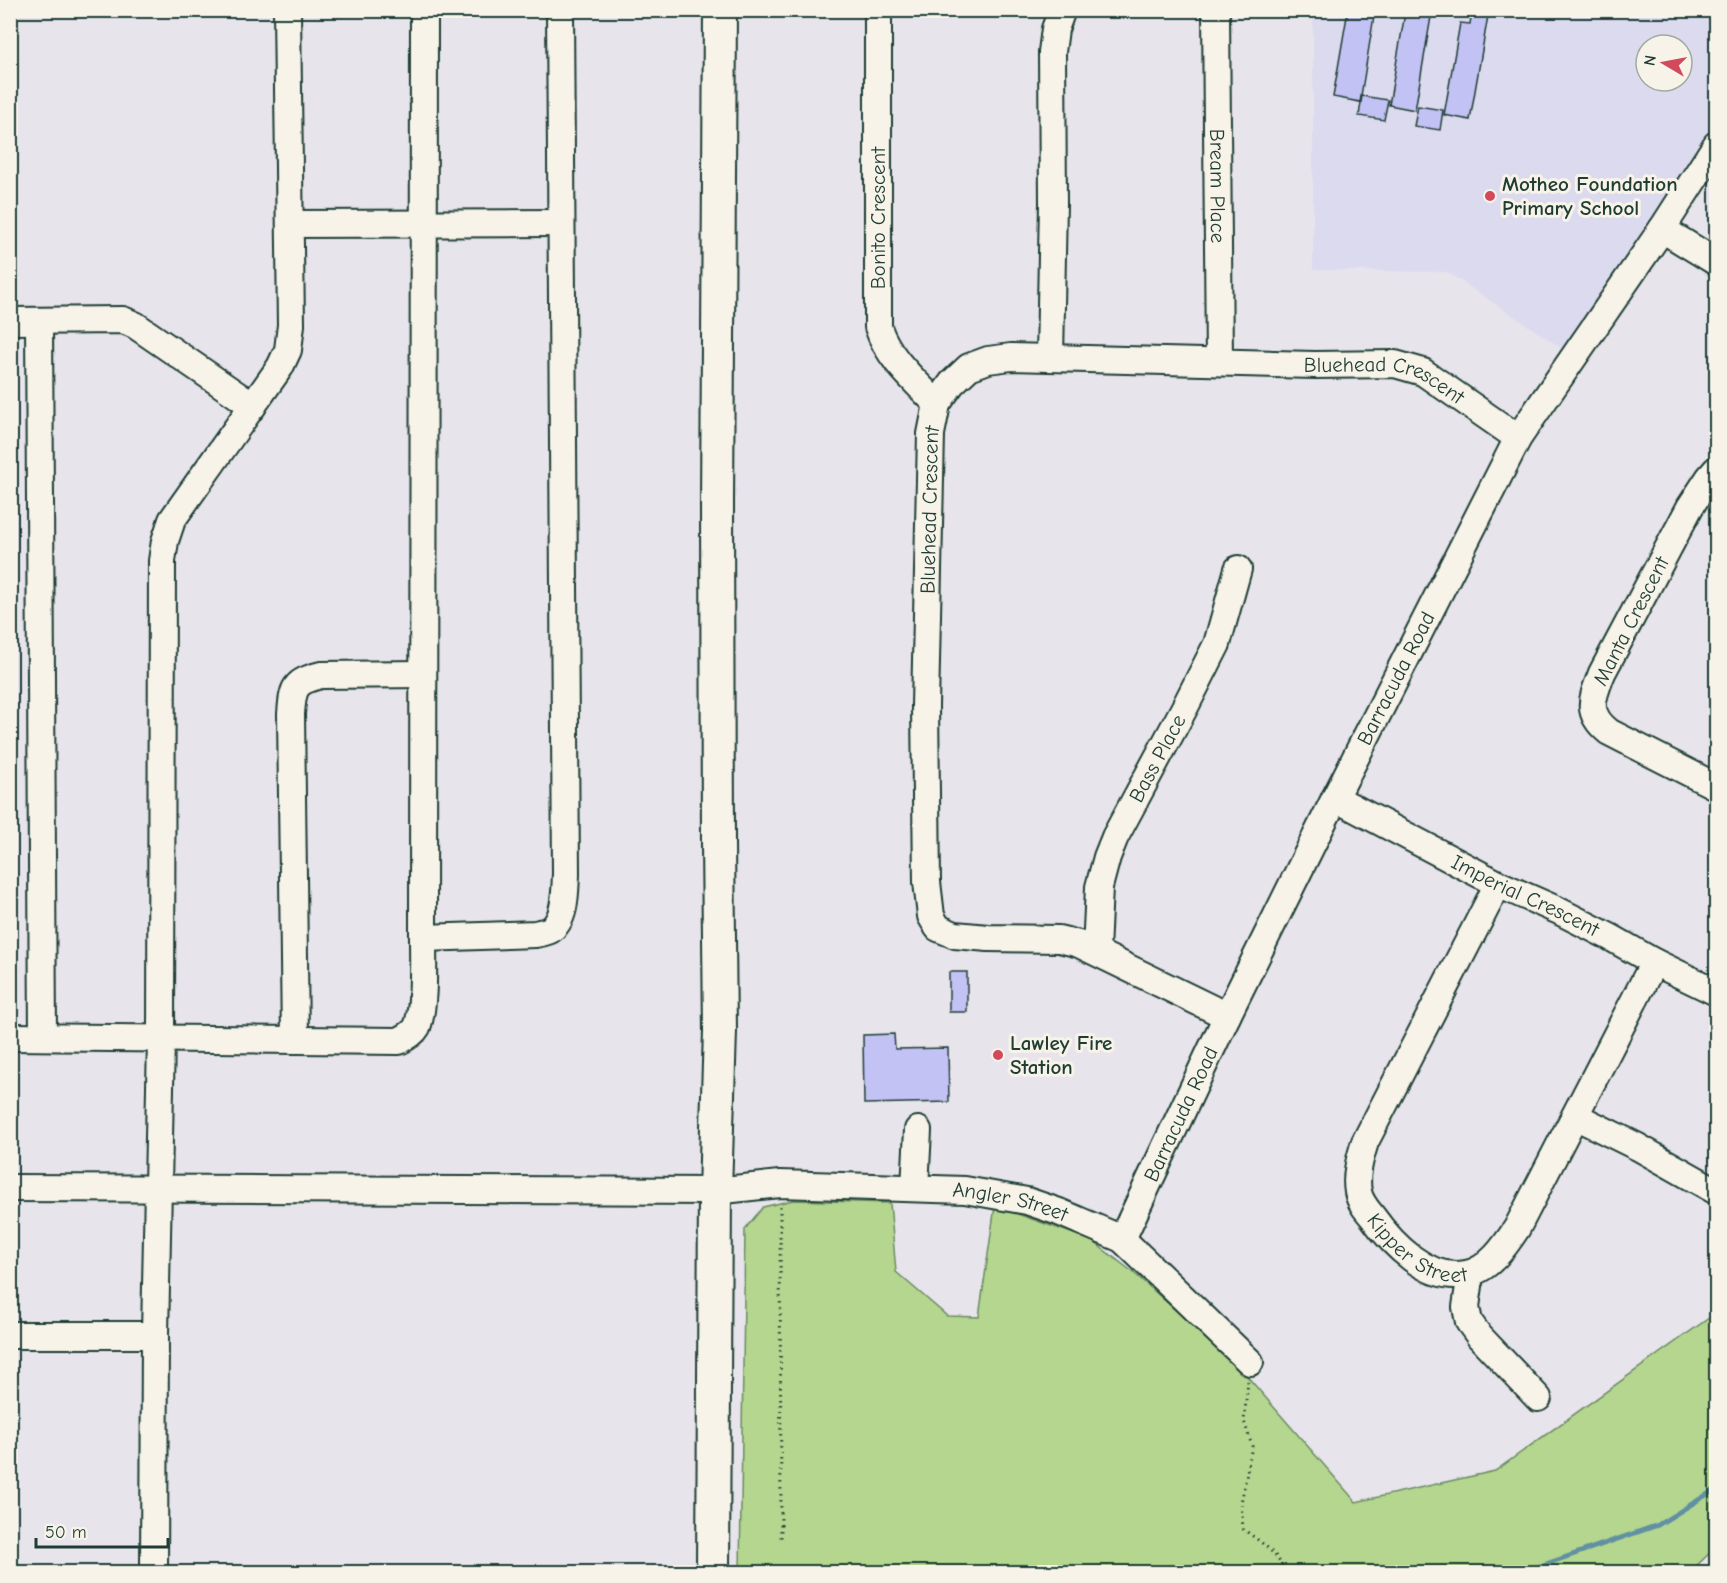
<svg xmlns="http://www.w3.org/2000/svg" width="1727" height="1583" font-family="'Comic Neue',sans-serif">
<rect width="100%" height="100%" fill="#e7e4ec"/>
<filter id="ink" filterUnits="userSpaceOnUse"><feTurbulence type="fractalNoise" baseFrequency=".0167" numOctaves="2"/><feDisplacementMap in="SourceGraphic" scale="12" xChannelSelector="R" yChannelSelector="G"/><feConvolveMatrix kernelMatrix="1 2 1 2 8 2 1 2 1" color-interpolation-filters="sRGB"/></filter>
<g filter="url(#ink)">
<!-- built -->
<path fill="#dcdaee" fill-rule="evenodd" d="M1313,11H1716V122L1562,348L1447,272L1313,270ZM1646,45H1682V81H1646Z"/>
<!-- green -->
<path fill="#b5d68f" stroke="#6a8a62" stroke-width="1.5" d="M793,1200L890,1203L896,1272L947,1316L979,1317L995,1206L1091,1240L1134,1273L1240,1368L1356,1502L1495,1471L1716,1313V1547L1690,1572H740L745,1229L763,1207Z"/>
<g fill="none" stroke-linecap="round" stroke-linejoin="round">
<!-- stream -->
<path stroke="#6091a2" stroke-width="5" d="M1523,1572L1658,1525L1716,1489"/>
</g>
<!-- building -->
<path fill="#c3c2f4" stroke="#1f3d34" stroke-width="1.5" d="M1348,10H1375L1360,102L1333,97Z
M1472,10H1489L1470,120L1444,115L1460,23L1470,24Z
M1405,13L1431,17L1415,110L1389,105Z
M1362,96L1388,100L1384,120L1359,116Z
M1418,106L1443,110L1440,130L1414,126Z
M949,972H967V1012H949Z
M894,1034L895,1049L948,1048L949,1102L864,1104L863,1035Z"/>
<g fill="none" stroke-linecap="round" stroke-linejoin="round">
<defs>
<g id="minor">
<path d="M878,10V327C888,358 914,380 937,404"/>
<path id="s1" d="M1216,10L1219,362"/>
<path d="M290,224L561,223"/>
<path d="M1662,229L1716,262"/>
<path d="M10,321L123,320L135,325L253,406"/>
<path d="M39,321L43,1037"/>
<path d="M1050,358L1053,203L1052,52L1055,29L1062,10"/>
<path d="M1716,470L1709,478L1690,507L1602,673C1592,699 1585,713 1609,732L1713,785L1716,786"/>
<path id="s2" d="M1335,798L1498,884L1557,910L1610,937L1654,962L1716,992"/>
<path id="s3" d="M1498,884L1365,1142C1360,1158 1355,1175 1358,1192C1360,1202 1366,1209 1372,1216C1392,1244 1428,1282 1466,1274C1489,1270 1505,1246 1517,1228L1654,962"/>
<path d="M423,938L535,934C540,933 546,932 550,930C566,920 565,891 566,874L560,10"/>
<path id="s4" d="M1096,951L1099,887L1107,857L1115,837L1186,705L1217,644L1238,569"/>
<path id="s5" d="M1227,1016L1079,944L1059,939L988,938L955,935L938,928L931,916L927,882L925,706L931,434L937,404L952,383L969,367L988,360L1011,357L1315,365L1395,364L1423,372L1518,438"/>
<path d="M10,1037L399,1041C406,1037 413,1034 417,1027C425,1008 423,960 423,938L424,10"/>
<path d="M295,1040L291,714C293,687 294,682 321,675L423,674"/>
<path d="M1575,1116L1638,1147L1716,1191"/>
<path id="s6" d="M10,1188L715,1191L780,1184L965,1190L1027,1201L1059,1212L1122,1239L1250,1362"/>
<path d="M915,1188L918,1130"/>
<path id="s7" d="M1122,1239L1227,1016L1335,798L1518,438L1662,229L1716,145"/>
<path d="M1465,1275L1469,1286L1466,1307L1469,1322L1480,1337L1538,1398"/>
<path d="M10,1335H155"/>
<path d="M154,1572L155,1335L161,1039L162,561L165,541L172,520L280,367L288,350L291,325L287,10"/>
</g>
<path id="major" d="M713,1572L715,1191L720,1031L718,843L717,505L720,10"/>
</defs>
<!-- minor casing -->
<use href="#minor" stroke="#1f3d34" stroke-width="30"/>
<!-- major casing -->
<use href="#major" stroke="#1f3d34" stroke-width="36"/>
<!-- path -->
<path stroke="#1f3d34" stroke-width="3" stroke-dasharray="1.5 4.5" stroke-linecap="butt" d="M780,1206L781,1540
M1248,1381L1244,1421L1252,1446L1241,1503L1243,1529C1255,1538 1283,1556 1283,1572"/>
<!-- minor -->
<use href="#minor" stroke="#f7f3e8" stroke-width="26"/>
<!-- major -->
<use href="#major" stroke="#f7f3e8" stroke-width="32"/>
</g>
</g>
<!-- markers -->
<g fill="#d1495b" stroke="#f7f3e8" stroke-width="2">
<circle cx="1490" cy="196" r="6"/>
<circle cx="998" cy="1055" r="6"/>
</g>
<g text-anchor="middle" stroke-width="6" stroke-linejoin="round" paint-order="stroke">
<!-- poi labels -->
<g font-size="21" font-weight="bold" fill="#1f3d34" stroke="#f7f3e8" text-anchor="start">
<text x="1502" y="191">Motheo Foundation<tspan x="1502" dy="24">Primary School</tspan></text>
<text x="1010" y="1050">Lawley Fire<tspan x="1010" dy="24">Station</tspan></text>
</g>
<!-- street labels -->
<g font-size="21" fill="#1f3d34" stroke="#f7f3e8">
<text dy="7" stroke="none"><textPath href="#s1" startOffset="176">Bream Place</textPath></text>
<text transform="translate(878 218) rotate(-90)" y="7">Bonito Crescent</text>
<text dy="7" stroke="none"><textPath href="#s5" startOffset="1304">Bluehead Crescent</textPath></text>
<text dy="7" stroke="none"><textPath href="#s5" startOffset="728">Bluehead Crescent</textPath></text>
<text transform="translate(1631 621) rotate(-63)" y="7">Manta Crescent</text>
<text dy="7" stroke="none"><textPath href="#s7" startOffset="624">Barracuda Road</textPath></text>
<text dy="7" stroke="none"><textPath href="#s4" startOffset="206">Bass Place</textPath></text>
<text dy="7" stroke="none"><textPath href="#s2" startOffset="214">Imperial Crescent</textPath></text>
<text dy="7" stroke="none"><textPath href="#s7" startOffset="138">Barracuda Road</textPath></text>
<text dy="7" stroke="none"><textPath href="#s6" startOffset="1002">Angler Street</textPath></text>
<text dy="7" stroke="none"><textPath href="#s3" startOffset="428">Kipper Street</textPath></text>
</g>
</g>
<!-- margin -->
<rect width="1727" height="1583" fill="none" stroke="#f7f3e8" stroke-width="36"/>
<rect x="18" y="18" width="1691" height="1547" fill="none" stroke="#1f3d34" stroke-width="2" filter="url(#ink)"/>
<!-- north arrow -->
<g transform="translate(1664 63) rotate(280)"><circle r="28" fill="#f7f3e8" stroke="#a1aaa0" stroke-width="1.5"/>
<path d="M0-4.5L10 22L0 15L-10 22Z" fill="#d1495b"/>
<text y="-9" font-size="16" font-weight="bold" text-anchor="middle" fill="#1f3d34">N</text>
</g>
<!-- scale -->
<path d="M36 1538v9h132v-9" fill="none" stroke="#1f3d34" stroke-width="3"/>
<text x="45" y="1538" font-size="18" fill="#1f3d34" stroke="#f7f3e8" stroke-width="4.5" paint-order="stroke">50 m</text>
</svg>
